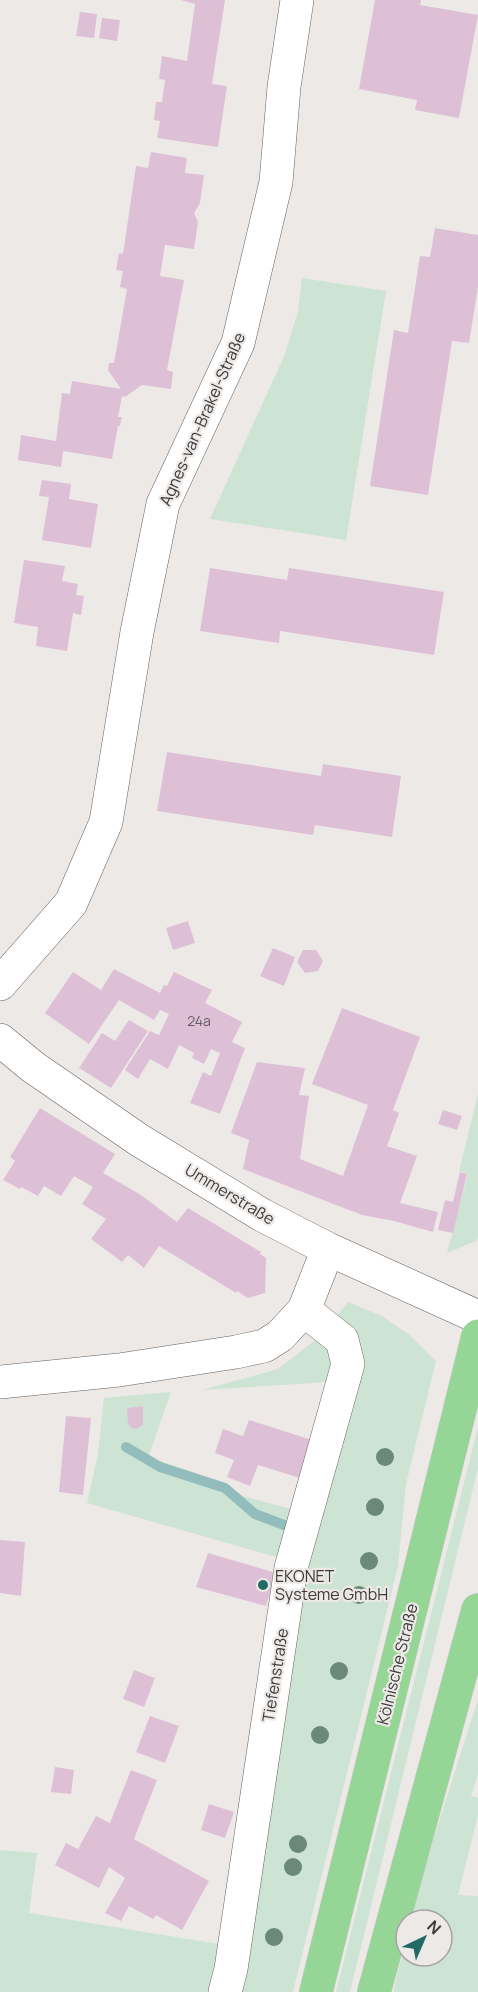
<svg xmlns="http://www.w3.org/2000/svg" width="478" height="1992" font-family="Manrope,sans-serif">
<rect width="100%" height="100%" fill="#ede9e7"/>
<!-- green -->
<path fill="#cde4d4" d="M302,278L386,291L346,540L210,519L285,354L298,311Z
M478,1094V1237L476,1241L447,1253L468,1174L459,1171Z
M348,1302L382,1316L411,1336L436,1361L406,1484L398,1566L293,1992H236L303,1562L354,1386L335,1318Z
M319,1337L333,1352L330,1382L202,1390L278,1369Z
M171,1392L149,1455L157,1460L224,1483L243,1496L295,1510L283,1559L87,1503L98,1454L104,1398Z
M478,1427V1468L350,1992H336Z
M478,1699V1774L471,1796L478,1798V1816L458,1895L478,1896V1992H393L406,1940V1956H442V1920H411L419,1885Z
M0,1850L37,1853L29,1913L225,1945L217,1992H0Z"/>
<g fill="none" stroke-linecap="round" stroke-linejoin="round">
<!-- stream -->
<path stroke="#93bdbd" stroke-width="10" d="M126,1447L160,1467L225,1488L255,1514L284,1525"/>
</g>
<!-- building -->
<path fill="#dec0d6" d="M181,0H225L212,84L227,86L218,147L157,138L160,121L154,120L156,102H162L165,80L159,79L162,56L187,61L195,4Z
M375,0H421L420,5L478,15L459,118L415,110L417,100L359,89Z
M80,12L97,14L94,38L76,36Z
M102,18L120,20L117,41L99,38Z
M151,152L187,158L185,173L204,175L200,203L194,213L198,222L194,249L165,245L160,276L184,280L167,370L173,372L171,389L142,385L125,397L122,396L118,417H122L120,426H118L112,459L63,451L61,467L18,460L21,435L56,441L62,393L70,394L72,381L121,389L108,370L109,363H114L127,289L120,287L123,271L116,270L119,253L123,254L136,166L148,168Z
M435,228L478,235V287L469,343L452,341L428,495L370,486L394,330L408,333L420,256L430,257Z
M42,480L71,484L69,499L98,504L91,548L42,540L49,497L39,496Z
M24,560L65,566L62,581L78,584L76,595L84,596L81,615L73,613L67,651L36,646L38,627L14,623Z
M210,568L287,580L289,568L444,592L434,655L280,631L279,643L200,631Z
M167,752L321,776L323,764L401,776L392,837L315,825L313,835L157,811Z
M188,921L195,943L173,950L166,928Z
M273,948L295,957L284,986L260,976Z
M303,950H316L323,961L318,971L305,973L297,962Z
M114,969L160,993L164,985L167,986L174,972L212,990L205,1003L242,1022L232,1042L245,1048L220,1114L190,1103L203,1072L211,1076L220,1053L211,1049L204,1064L192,1058L194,1053L179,1045L168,1069L150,1059L138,1079L125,1070L150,1031L159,1035L169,1014L160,1010L154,1020L119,1000L89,1044L45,1013L73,972L101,990Z
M342,1008L420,1037L393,1110L399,1113L387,1146L417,1156L400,1203L438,1212L433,1232L394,1221L362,1215L243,1169L249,1140L231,1133L257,1062L305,1068L299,1095L309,1096L300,1159L343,1176L368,1105L312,1084Z
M129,1020L148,1031L111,1088L79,1068L102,1033L115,1041Z
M40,1108L115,1154L103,1173L141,1195L177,1222L188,1208L261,1252L260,1254L266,1258L265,1293L248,1298L237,1291L236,1293L159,1246L144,1268L128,1255L122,1262L91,1239L106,1219L82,1204L93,1187L74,1176L61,1196L44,1186L38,1196L21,1187L20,1189L3,1180L15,1161L10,1157Z
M443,1110L462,1116L457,1130L438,1124Z
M460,1172L467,1174L453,1233L438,1230L445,1200L453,1202Z
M143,1406V1425L136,1429L131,1428L128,1424L127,1408Z
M66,1416L91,1418L83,1495L59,1492Z
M249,1420L315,1441L303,1479L258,1465L250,1486L227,1477L234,1460L215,1453L223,1429L243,1436Z
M0,1540L25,1542L21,1596L0,1593Z
M208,1553L276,1573L266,1606L196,1587Z
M134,1670L155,1678L144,1707L123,1699Z
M150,1716L179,1726L165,1763L136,1752Z
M55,1767L74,1770L71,1794L51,1792Z
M131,1770L157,1780L134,1839L209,1881L182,1930L156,1915L153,1919L129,1906L121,1921L105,1913L125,1878L109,1867L99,1888L55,1865L66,1843L78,1849L96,1816L110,1823Z
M209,1804L234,1812L225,1838L201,1830Z"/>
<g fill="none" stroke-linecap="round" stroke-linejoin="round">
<defs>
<path id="street" d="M0,984L71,903L106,822L137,632L163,504L238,343L276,182L284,87L297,0
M0,1040L33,1067L139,1140L262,1215L328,1249L478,1317
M0,1382L119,1370L236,1352L264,1346L280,1336L304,1310L328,1249
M225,1992L231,1969L291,1568L348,1364L342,1340L304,1310"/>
<path id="primary" d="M316,1992L478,1336
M374,1992L478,1610"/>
</defs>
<!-- street casing -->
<use href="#street" stroke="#64615f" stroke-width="34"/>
<!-- primary casing -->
<use href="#primary" stroke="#c8c8c8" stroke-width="34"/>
<!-- street -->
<use href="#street" stroke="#fff" stroke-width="33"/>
<!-- primary -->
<use href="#primary" stroke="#95d697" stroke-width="33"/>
</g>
<!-- trees -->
<g fill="#6b8878">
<circle cx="385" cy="1457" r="9"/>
<circle cx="375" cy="1507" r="9"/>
<circle cx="369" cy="1561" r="9"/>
<circle cx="359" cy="1595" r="9"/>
<circle cx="339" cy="1671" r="9"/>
<circle cx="320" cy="1735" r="9"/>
<circle cx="298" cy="1844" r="9"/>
<circle cx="293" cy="1867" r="9"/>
<circle cx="274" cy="1937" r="9"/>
</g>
<!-- markers -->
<circle fill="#216b64" stroke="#ede9e7" stroke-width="2" cx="263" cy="1585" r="6"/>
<g text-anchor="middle" stroke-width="4.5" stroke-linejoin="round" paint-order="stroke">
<!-- number labels -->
<g font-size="14" fill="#645c61">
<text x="199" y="1026">24a</text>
</g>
<!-- street labels -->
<g font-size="16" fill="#3c3b3a" stroke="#ede9e7">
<text transform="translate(202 419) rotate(-66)" y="6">Agnes-van-Brakel-Straße</text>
<text transform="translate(230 1194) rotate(31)" y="6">Ummerstraße</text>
<text transform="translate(397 1664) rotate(-76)" y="6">Kölnische Straße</text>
<text transform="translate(275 1675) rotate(-81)" y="6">Tiefenstraße</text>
</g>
<!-- poi labels -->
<g font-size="16" fill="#3c3b3a" stroke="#ede9e7" text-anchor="start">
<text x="275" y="1582">EKONET<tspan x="275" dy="18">Systeme GmbH</tspan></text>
</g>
</g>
<!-- north arrow -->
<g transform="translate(424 1938) rotate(44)"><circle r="28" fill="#ede9e7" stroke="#a6a3a2" stroke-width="1.5"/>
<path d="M0-4.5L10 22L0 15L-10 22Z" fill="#216b64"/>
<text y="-9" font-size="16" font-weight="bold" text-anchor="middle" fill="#3c3b3a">N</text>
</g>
</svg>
